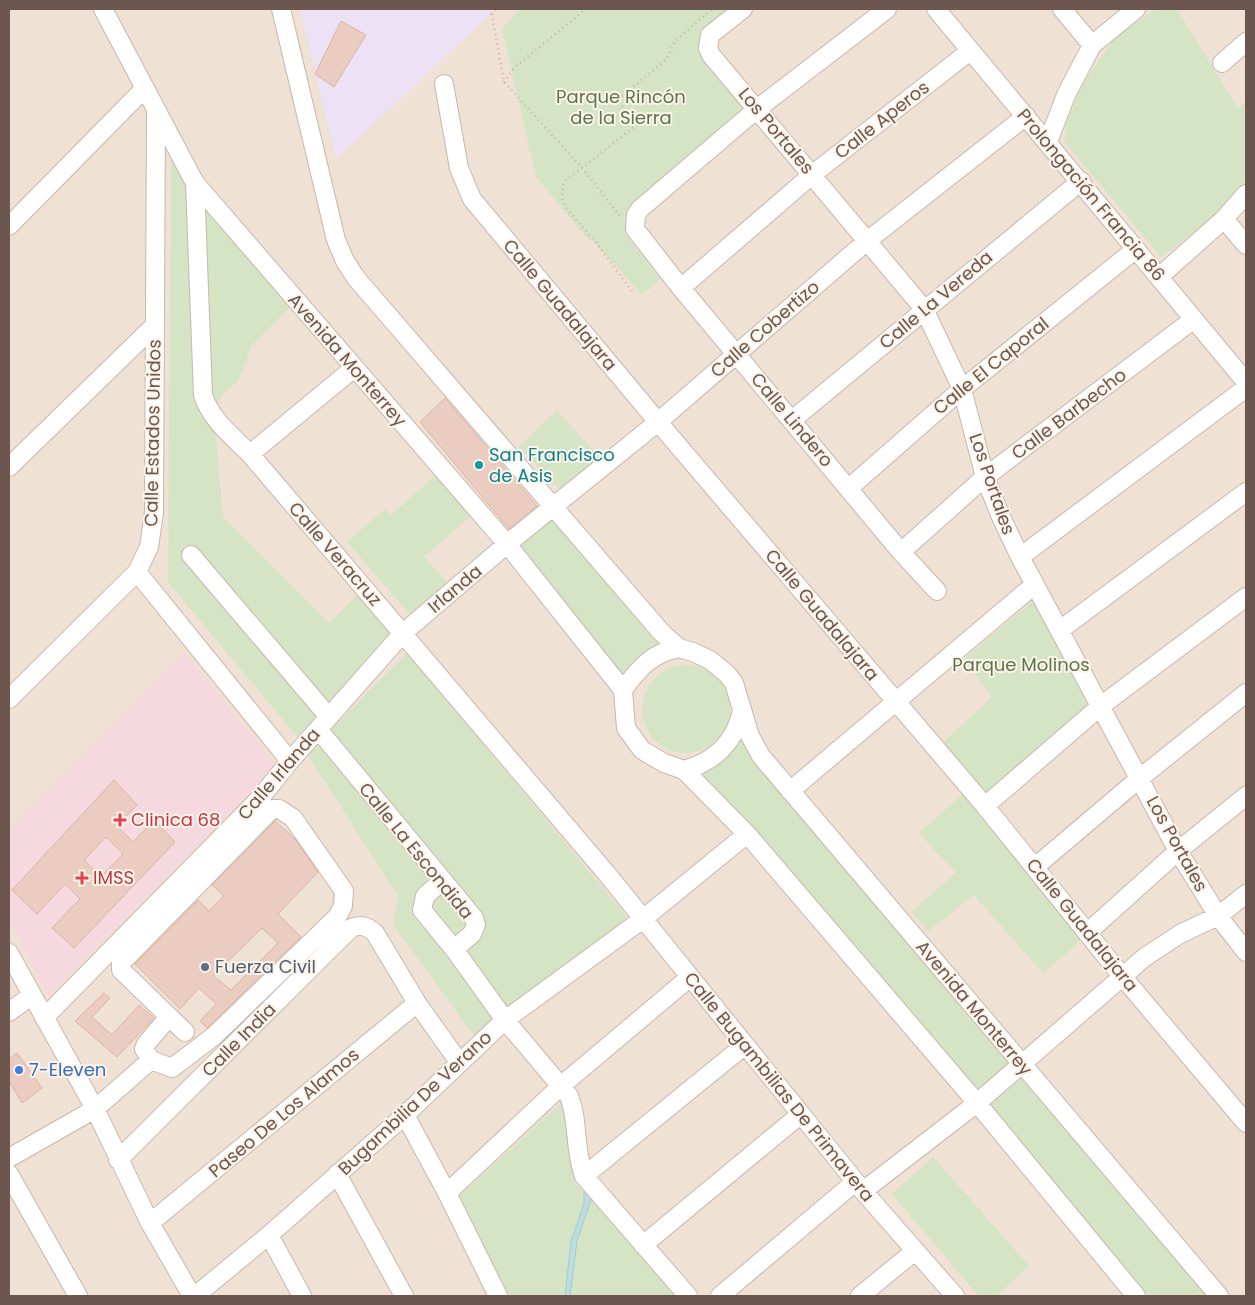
<svg xmlns="http://www.w3.org/2000/svg" width="1255" height="1305" font-family="Poppins,sans-serif">
<rect width="100%" height="100%" fill="#f9efe4"/>
<!-- residential -->
<path fill="#efe1d4" fill-rule="evenodd" d="M9,9H1246V1296H9ZM913,708H914L1077,904L940,745Z"/>
<!-- education -->
<path fill="#ece1f5" d="M300,9H496L336,159Z"/>
<!-- medical -->
<path fill="#f5d9de" d="M184,652L277,766L48,996L9,920V829Z"/>
<!-- green -->
<path fill="#d4e4c5" d="M520,9H750L706,49L762,115L626,235L660,279L642,295L594,242L586,237L536,177L502,29Z
M1156,9H1177L1238,109L1246,101V179L1226,205L1210,220L1161,257L1065,142L1066,123L1085,80L1117,35Z
M171,146L206,207L290,307L252,345L238,381L222,394L214,414L223,517L329,623L363,590L400,631L299,739L168,582Z
M557,410L599,457L562,492L519,447Z
M435,476L473,514L424,557L449,584L413,618L347,542L385,509L391,515Z
M552,514L666,646L624,684L512,545Z
M1033,601L1090,706L985,797L940,745L992,697L964,659Z
M407,653L631,922L483,1048L393,924L398,896L307,754Z
M642 709a44 44 0 1 1 88 0a44 44 0 1 1-88 0Z
M739,725L1219,1296H1136L684,770Z
M963,794L1085,937L1043,973L974,895L928,931L911,912L956,873L919,833Z
M561,1103H567L575,1183L680,1296H510L457,1198Z
M933,1157L1029,1266L996,1296H979L892,1194Z"/>
<!-- water -->
<path fill="#bcdddf" stroke="#a4cccf" d="M584,1189L592,1197L577,1241L570,1296H565L571,1241L584,1204Z"/>
<!-- building -->
<path fill="#eacdc0" stroke="#dab4a3" fill-rule="evenodd" d="M341,21L366,35L334,87L315,74Z
M445,398L537,506L509,529L420,422Z
M114,780L137,805L117,826L133,842L154,820L175,842L74,948L52,928L80,899L65,884L37,914L12,890ZM106,837L123,854L101,877L84,860Z
M275,821L295,839L318,872L278,914L301,937L207,1028L200,1021L216,1004L199,988L180,1009L135,964L198,900L209,911L224,896L212,885ZM262,928L278,943L231,990L213,976Z
M104,993L110,998L92,1017L112,1035L139,1005L154,1018L117,1057L75,1021Z
M17,1053L42,1088L22,1103L9,1081V1059Z"/>
<g fill="none" stroke-linecap="round" stroke-linejoin="round">
<defs>
<path id="minor" d="M103,9L195,183L507,544L623,690L626,728L642,750L664,763L684,770L747,834L977,1103L1136,1296
M281,9L336,240L345,261L356,278L662,633L679,648L693,652L710,660L727,674L734,683L750,736L761,756L1219,1296
M743,9L710,35L708,48L711,55L924,309L962,389L985,477L1001,517L1020,557L1178,851L1218,916L1246,952
M887,9L757,109L640,209L636,215L635,229L681,288L901,552L937,591
M936,9L1246,382
M1062,9L1092,45
M1222,63L1246,42
M444,84L459,168L472,199L658,422L985,806L1122,976L1246,1123
M1048,142L1066,95L1092,45L1136,9
M195,183L203,395C211,420 232,436 250,454L607,874L863,1191L955,1296
M1224,219L1246,245
M9,226L145,88
M1160,276L1224,219L1246,194
M681,288L813,174L970,51
M792,420L1081,181
M250,454L354,368
M9,467L155,325
M849,488L962,389L1136,249
M901,552L985,477L1194,319
M191,555L329,717
M1020,557L1246,388
M137,572L290,761
M1060,630L1246,492
M623,690C638,669 653,652 679,648
M9,699L137,572L149,547L154,512L156,113
M318,729L474,918L476,925L472,934L454,949L505,1020L569,1096C579,1121 574,1150 584,1176L688,1296
M684,770C714,762 735,742 742,711
M790,791L1034,585
M985,806L1102,705L1246,597
M1035,867L1140,778L1246,693
M442,881L425,896L422,910L454,949
M1087,933L1178,851L1246,796
M9,953L95,1109L150,1223L192,1296
M9,1012L31,996
M169,1017L146,1044L144,1049L151,1060L172,1068L214,1036L337,917L343,906L344,891L293,818L279,809H272L121,963V970L185,1032
M44,1018L260,798L290,761L403,633L507,544L658,422L867,241L1026,116
M405,1115L447,1193L498,1296
M9,1158L95,1109L151,1060
M118,1160L351,928C361,924 367,926 375,933L417,1003L459,1062
M9,1174L78,1296
M337,1174L404,1296
M584,1176L745,1045
M863,1191L977,1103L1145,957L1180,934L1218,916L1246,894
M447,1193L562,1085L689,978
M150,1223L417,1003
M269,1235L302,1296
M643,1245L801,1114
M195,1296L269,1235L405,1115L505,1020L643,919L747,834
M720,1296L855,1182
M860,1296L915,1251"/>
</defs>
<!-- minor casing -->
<use href="#minor" stroke="#c8b7ad" stroke-width="20"/>
<!-- path -->
<path stroke="#ceb1a3" stroke-width="2.5" stroke-dasharray="1 4" stroke-linecap="butt" d="M491,9L504,82L582,168L622,219
M491,14L496,9
M504,82L515,67L586,9
M632,291L594,240L566,208L562,196L564,182L638,124L617,100L666,60L675,41L712,9"/>
<!-- minor -->
<use href="#minor" stroke="#fff" stroke-width="18"/>
</g>
<!-- markers -->
<circle fill="#0f9aa8" stroke="#fcf3ea" stroke-width="2" cx="479" cy="465" r="5"/>
<g fill="#e0444e" stroke="#fcf3ea" stroke-width="2">
<path d="M117.5 812.5h5v5h5v5h-5v5h-5v-5h-5v-5h5z"/>
<path d="M79.5 870.5h5v5h5v5h-5v5h-5v-5h-5v-5h5z"/>
</g>
<circle fill="#5c6f8a" stroke="#fcf3ea" stroke-width="2" cx="205" cy="967" r="5"/>
<circle fill="#3f7fe0" stroke="#fcf3ea" stroke-width="2" cx="19" cy="1070" r="5"/>
<g text-anchor="middle" stroke-width="4" stroke-linejoin="round" paint-order="stroke">
<!-- park labels -->
<g font-size="18" fill="#5b774a" stroke="#fcf3ea">
<text x="621" y="103">Parque Rincón<tspan x="621" dy="21">de la Sierra</tspan></text>
<text x="1021" y="671">Parque Molinos</text>
</g>
<!-- street labels -->
<g font-size="18" fill="#6d564e" stroke="#fcf3ea">
<text transform="translate(882 120) rotate(-38)" y="6">Calle Aperos</text>
<text transform="translate(776 131) rotate(50)" y="6">Los Portales</text>
<text transform="translate(1091 195) rotate(50)" y="6">Prolongación Francia 86</text>
<text transform="translate(936 300) rotate(-40)" y="6">Calle La Vereda</text>
<text transform="translate(560 305) rotate(50)" y="6">Calle Guadalajara</text>
<text transform="translate(765 329) rotate(-41)" y="6">Calle Cobertizo</text>
<text transform="translate(347 360) rotate(49)" y="6">Avenida Monterrey</text>
<text transform="translate(991 366) rotate(-39)" y="6">Calle El Caporal</text>
<text transform="translate(1069 414) rotate(-37)" y="6">Calle Barbecho</text>
<text transform="translate(792 420) rotate(50)" y="6">Calle Lindero</text>
<text transform="translate(153 433) rotate(-89)" y="6">Calle Estados Unidos</text>
<text transform="translate(992 484) rotate(71)" y="6">Los Portales</text>
<text transform="translate(335 554) rotate(49)" y="6">Calle Veracruz</text>
<text transform="translate(455 589) rotate(-40)" y="6">Irlanda</text>
<text transform="translate(822 615) rotate(50)" y="6">Calle Guadalajara</text>
<text transform="translate(279 774) rotate(-49)" y="6">Calle Irlanda</text>
<text transform="translate(1177 844) rotate(61)" y="6">Los Portales</text>
<text transform="translate(416 851) rotate(51)" y="6">Calle La Escondida</text>
<text transform="translate(1082 925) rotate(51)" y="6">Calle Guadalajara</text>
<text transform="translate(974 1008) rotate(50)" y="6">Avenida Monterrey</text>
<text transform="translate(239 1040) rotate(-45)" y="6">Calle India</text>
<text transform="translate(779 1087) rotate(51)" y="6">Calle Bugambilias De Primavera</text>
<text transform="translate(415 1103) rotate(-43)" y="6">Bugambilia De Verano</text>
<text transform="translate(284 1113) rotate(-40)" y="6">Paseo De Los Alamos</text>
</g>
<!-- culture labels -->
<g font-size="18" fill="#0d838f" stroke="#fcf3ea" text-anchor="start">
<text x="489" y="461">San Francisco<tspan x="489" dy="21">de Asis</tspan></text>
</g>
<!-- health labels -->
<g font-size="18" fill="#be3a42" stroke="#fcf3ea" text-anchor="start">
<text x="131" y="826">Clinica 68</text>
<text x="93" y="884">IMSS</text>
</g>
<!-- service labels -->
<g font-size="18" fill="#4e5e75" stroke="#fcf3ea" text-anchor="start">
<text x="215" y="973">Fuerza Civil</text>
</g>
<!-- shop labels -->
<g font-size="18" fill="#366cbe" stroke="#fcf3ea" text-anchor="start">
<text x="29" y="1076">7-Eleven</text>
</g>
</g>
<!-- border -->
<rect width="1255" height="1305" fill="none" stroke="#6d564e" stroke-width="20"/>
</svg>
